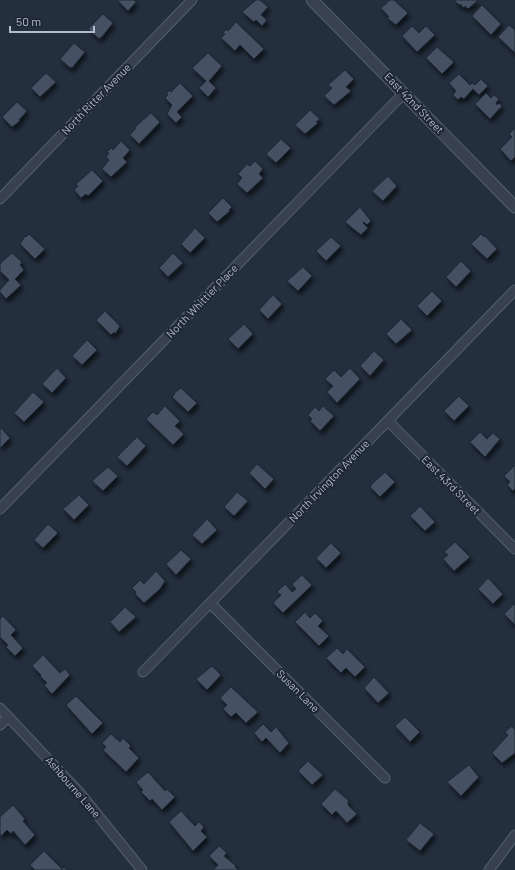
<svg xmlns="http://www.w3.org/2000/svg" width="515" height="870" font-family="Barlow,sans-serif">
<defs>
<filter id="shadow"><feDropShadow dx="2.5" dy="4" stdDeviation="2" flood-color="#0009"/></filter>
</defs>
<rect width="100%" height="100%" fill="#242f3e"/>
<!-- building -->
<path fill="#455162" stroke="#1f2835" filter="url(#shadow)" d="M117,0H134L136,2L128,11Z
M256,0H260L268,7L261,15L267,20L262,26L256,20L254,22L242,12Z
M390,0H394L408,13L396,25L387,18L389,17L381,8Z
M454,0H478L468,9L465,6L464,8L460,4L459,5Z
M482,5L501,24L491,35L472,16Z
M103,14L113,23L101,38H98L88,29Z
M236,22L264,49L254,59L240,45L235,51L221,38L225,34L223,33L226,29L228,31Z
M509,25L515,30V53L498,37Z
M412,26L419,33L426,26L435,35L417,52L402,36Z
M74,43L85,52L72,68L69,67L60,59Z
M437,47L454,62L442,74L426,58Z
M208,53L222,66L209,81L216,88L208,97L199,88L206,81L192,68Z
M345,70L354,79L346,87L351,91L334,105L324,96L332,88L328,85Z
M46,73L56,82L40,97L31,88Z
M459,74L470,85L472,83L475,85L481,79L488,86L479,95L473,89L464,99L461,97L458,100L453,95L456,91L449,83Z
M180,83L193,96L177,112L182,117L176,123L167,114L172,105L165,98L168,95L166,94L170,90L171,92Z
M486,93L491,98L494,95L499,99L496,103L497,105L499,103L502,106L490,119L475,104Z
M17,102L27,111L19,120L20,121L12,127L2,117Z
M310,110L320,119L316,122L318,123L305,134L295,125Z
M151,113L160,122L139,144L130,135L136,128L135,127Z
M515,128V157L511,161L500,149L512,137L509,134Z
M281,139L291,148L276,163L266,154Z
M121,141L130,150L123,158L127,162L111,177L102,169L109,160L106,157L109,153L107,152L111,148L113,150Z
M255,161L263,169L259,174L263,178L247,193L237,184L242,178L238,174L247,164L250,166Z
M92,170L103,181L88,196L86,194L81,198L74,190L78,186L76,184Z
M388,176L397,186L383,201L372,191Z
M223,198L232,207L229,210L230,211L217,222L208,213Z
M360,207L371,221L367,225L364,222L363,223L368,228L361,235L345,222Z
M195,228L205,238L190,253L181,244Z
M29,234L45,249L35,259L20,244L25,236L26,237Z
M481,234L484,237L485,236L497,249L487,259L471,244Z
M331,237L341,246L326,261L316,251Z
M12,253L22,262L20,265L24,270L15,279L21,285L6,299L0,292V290L9,280L0,271V264Z
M173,253L183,263L168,277L159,268Z
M461,261L471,271L456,287L446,277Z
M303,267L312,276L298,291L287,281Z
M432,291L442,301L427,316L417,306Z
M273,295L282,304L268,319L259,310Z
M105,311L120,326L115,334L114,332L111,335L96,320Z
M401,319L412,330L396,344L386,334Z
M244,324L253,334L238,349L228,339Z
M87,340L97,350L82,365L72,356Z
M374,351L384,360L370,376L360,366Z
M57,368L66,378L52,393L42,384Z
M350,368L360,379L337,403L327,392L333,386L325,379L334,370L341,377Z
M181,388L197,403L188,412L172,397L175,394L174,393Z
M33,392L44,402L24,422L14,413Z
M459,396L469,406L454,421L444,411Z
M165,406L180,421L175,426L184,434L173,445L146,419L153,412L157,415Z
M323,406L334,416L320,431L310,421L312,419L308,415L315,407L319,411Z
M1,428L10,438L0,448V429Z
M480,432L487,439L493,433L500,439L485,457L470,442Z
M137,437L146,446L127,466L117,457Z
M257,464L274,479L265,489L249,473Z
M515,465V489L513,491L507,485L510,482L504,476Z
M108,467L118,476L103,491L92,481Z
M385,472L395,482L380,497L370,487L372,484Z
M237,492L248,501L234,516L224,507Z
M79,495L89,505L74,520L63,509Z
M420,506L435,522L425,531L410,516Z
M207,519L217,530L202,544L192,535Z
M48,524L58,533L43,548L34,540Z
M455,542L470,557L454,571L443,559L448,555L444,552Z
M331,543L341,553L326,568L316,558Z
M181,550L191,559L176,575L166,564Z
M156,571L165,581L160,589L144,603L135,594L136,592L132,588L140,580L144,584Z
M302,575L312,585L283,613L273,603L281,595L277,592L285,584L292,592L296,589L292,584Z
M488,578L503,594L493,604L478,589Z
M514,604L515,605V625L504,614Z
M125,607L136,617L119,632L110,622Z
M305,612L310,618L315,613L323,621L318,626L329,636L319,646L295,622Z
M3,616L16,630L11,635L23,648L15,656L6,647L8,645L0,637V619Z
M337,648L343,654L347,649L365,667L355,677L346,668L341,673L326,658Z
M43,655L60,673L65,669L70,675L52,694L44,685L47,683L40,676L41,675L32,666Z
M212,666L221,675L207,690L196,679Z
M374,677L389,693L378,703L364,688Z
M231,687L258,712L246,723L236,713L231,717L223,709L227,705L220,698Z
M76,696L103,723L92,734L66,705Z
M405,717L420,732L410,742L395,726Z
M263,724L271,732L276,727L289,743L280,753L266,738L262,742L254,733Z
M512,726L515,730V753L502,763L492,753L508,735L505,732Z
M111,734L120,742L123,738L131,746L129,748L139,758L126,772L103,750L106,747L102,743Z
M308,761L323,775L312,785L298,771Z
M469,765L479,777L461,796L447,782Z
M148,772L165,791L167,789L175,797L162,810L152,799L150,801L141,792L143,790L136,782Z
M335,789L348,800V805L357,814L347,823L336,811L332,815L321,804Z
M13,805L25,819L23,821L35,835L25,845L13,831L11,834L7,830L1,836L0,834V817Z
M181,811L195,826L199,822L204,827L201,831L207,837L193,851L169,822Z
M420,823L434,834L420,851L406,840Z
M219,846L227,853L224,856L236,866L235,867L238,870H213L218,865L209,856Z
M44,851L62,869L64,867L67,870H35L30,865Z"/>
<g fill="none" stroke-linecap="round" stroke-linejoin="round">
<defs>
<path id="minor" d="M0,199L192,0
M388,421L515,549
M0,509L404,93
M210,603L385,778
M143,672L515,290
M0,708L79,792L142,870
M0,725L8,717
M489,870L515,835"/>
<path id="tertiary" d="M312,0L515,207"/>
</defs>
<!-- minor casing -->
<use href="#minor" stroke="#565f6c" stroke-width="11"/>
<!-- tertiary casing -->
<use href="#tertiary" stroke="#565f6c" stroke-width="13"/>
<!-- minor -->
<use href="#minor" stroke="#38414e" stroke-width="9"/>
<!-- tertiary -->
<use href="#tertiary" stroke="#38414e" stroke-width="11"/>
</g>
<g text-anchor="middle" stroke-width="4" stroke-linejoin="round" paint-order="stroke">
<!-- street labels -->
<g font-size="11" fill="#b4bcc9" stroke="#1d2633">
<text transform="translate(96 99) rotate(-46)" y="4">North Ritter Avenue</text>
<text transform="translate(414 103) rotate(46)" y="4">East 42nd Street</text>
<text transform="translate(202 301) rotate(-46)" y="4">North Whittier Place</text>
<text transform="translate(329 481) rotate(-46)" y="4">North Irvington Avenue</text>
<text transform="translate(451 485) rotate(45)" y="4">East 43rd Street</text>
<text transform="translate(298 691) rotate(45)" y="4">Susan Lane</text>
<text transform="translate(73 787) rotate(49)" y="4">Ashbourne Lane</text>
</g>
</g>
<!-- scale -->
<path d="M10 26v6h84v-6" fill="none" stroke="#b4bcc9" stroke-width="2"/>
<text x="16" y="26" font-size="12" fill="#b4bcc9" stroke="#1d2633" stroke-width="3" paint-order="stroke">50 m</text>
</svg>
